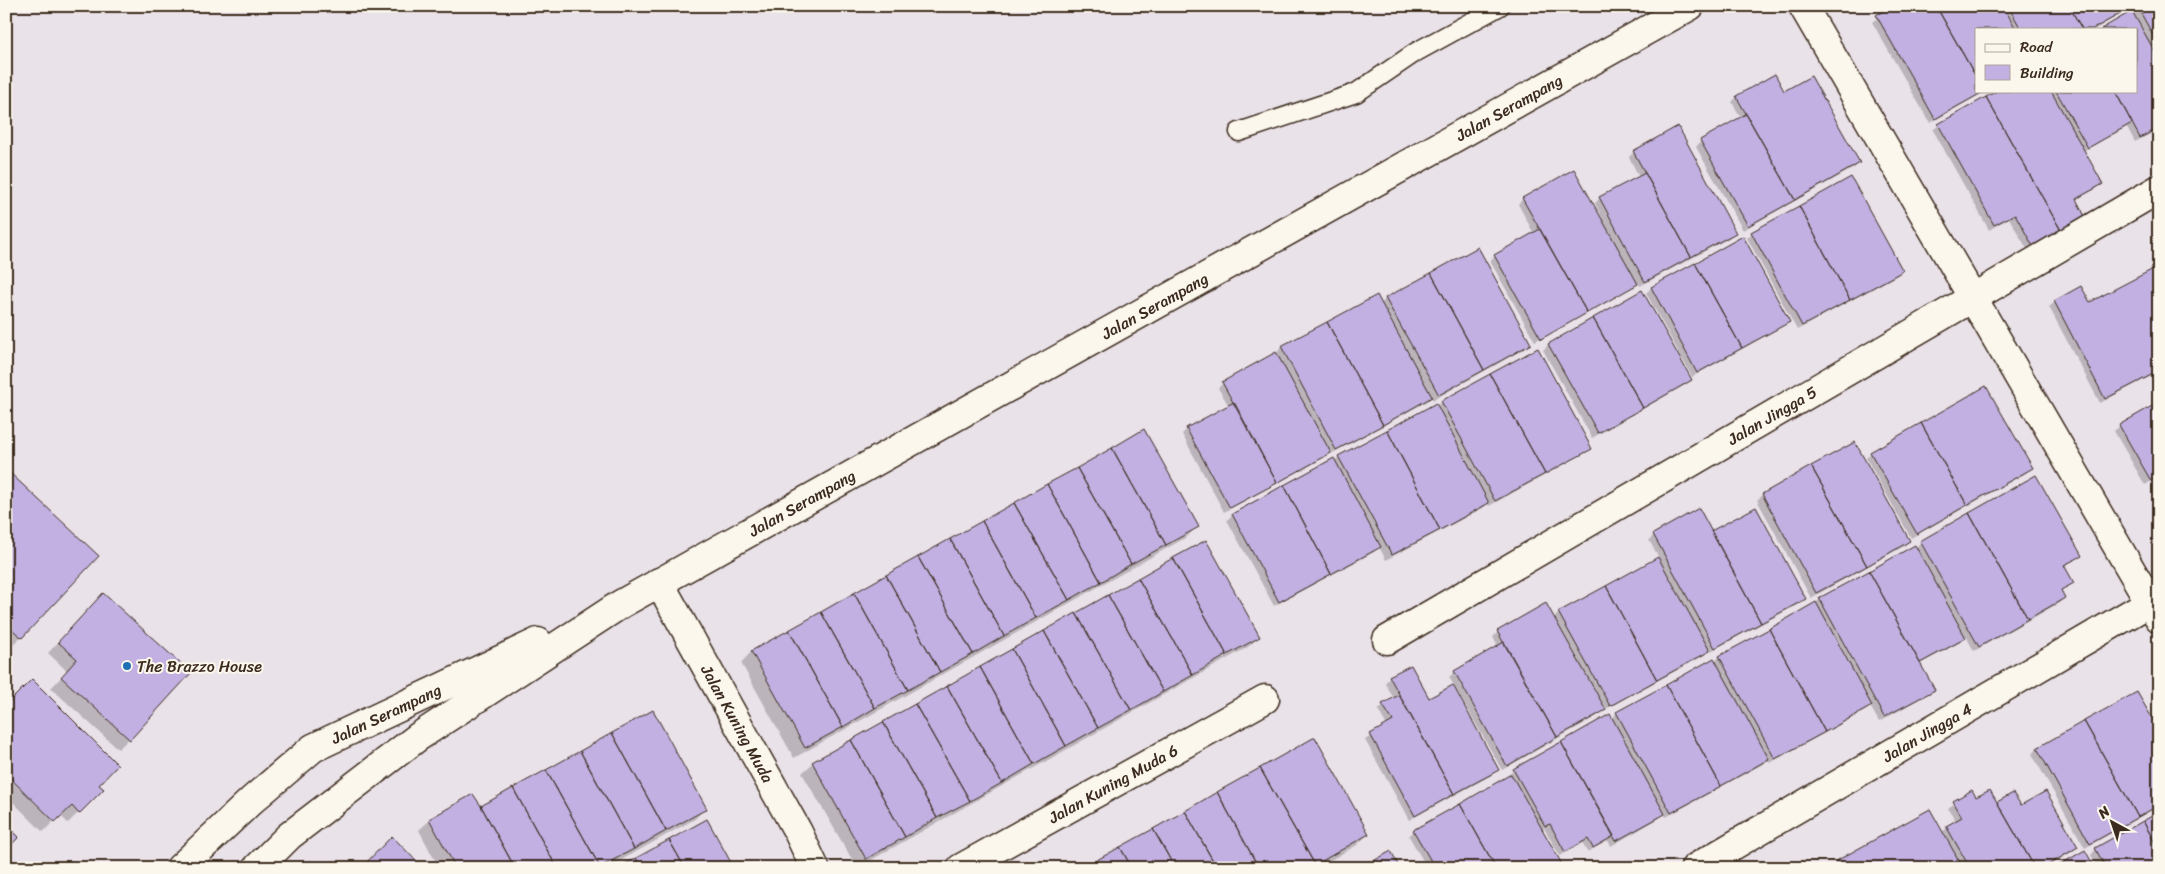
<svg xmlns="http://www.w3.org/2000/svg" width="2165" height="874" font-family="Sriracha,sans-serif">
<rect width="100%" height="100%" fill="#eae2e9"/>
<filter id="ink" filterUnits="userSpaceOnUse"><feTurbulence type="fractalNoise" baseFrequency=".02" numOctaves="2"/><feDisplacementMap in="SourceGraphic" scale="10" xChannelSelector="R" yChannelSelector="G"/><feConvolveMatrix kernelMatrix="1 2 1 2 8 2 1 2 1" color-interpolation-filters="sRGB"/></filter>
<g filter="url(#ink)">
<!-- shadow -->
<path fill="#0003" d="M1895,6H2124L2125,10L2120,15L2095,29H1976V91H1986L1930,123L1872,22Z
M2159,6V129L2135,142L2127,127L2083,151L2101,184L2096,189L2075,200L2030,254L2009,218L1989,230L1933,130L1939,125L2000,91H2136V29L2133,15L2139,9Z
M1784,93L1859,163L1854,168L1743,230L1696,147L1701,141L1741,118L1732,102L1737,97Z
M1634,152L1734,232L1729,238L1640,286L1638,283L1633,288V286L1535,341L1536,343L1490,261L1495,256L1534,234L1518,204L1523,199L1600,219L1602,218L1595,203L1600,198L1639,177L1629,157Z
M1752,233L1901,271L1896,276L1797,330L1747,238Z
M1742,238L1788,321L1783,326L1692,377L1646,293L1651,288Z
M1477,248L1530,344L1524,349L1433,400L1431,397L1426,402L1331,454L1330,452L1324,458L1224,512L1182,434L1187,429L1229,406L1218,388L1223,383L1277,353L1281,347L1377,296L1381,304L1385,299Z
M2159,267V372L2100,403L2049,307L2055,302L2090,304Z
M1548,345L1690,380L1685,385L1592,438L1543,350Z
M1441,402L1590,448L1585,453L1489,506L1488,503L1483,508L1386,560L1379,547L1374,552L1274,606L1227,520L1232,515L1334,461L1339,457L1437,407Z
M2159,403V486L2155,479L2145,485L2114,431L2120,426Z
M1144,431L1197,526L1187,537L794,758L741,663L751,652Z
M1855,443L1909,541L1904,546L1811,598L1757,500L1763,495Z
M1871,453L2031,468L2026,473L1911,538L1866,458Z
M6,475L98,556L10,648L6,644Z
M1711,533L1804,598L1799,604L1709,652V650L1703,656L1604,710L1599,715L1502,770L1449,677L1455,672L1498,647L1493,637L1498,632L1553,619L1559,613L1659,558L1649,540L1654,535Z
M1921,542L2080,555L2064,567L2073,582L2060,591L2064,598L2059,603L1974,651L1966,636L1959,643L1920,664L1933,689L1928,694L1879,722L1870,706L1865,711L1770,763L1767,759L1763,764L1666,817L1664,813L1658,819L1611,846L1608,841L1587,852L1583,843L1560,856L1544,828L1541,830L1559,868H1427L1409,836L1414,831L1510,777L1509,775L1514,770L1611,719L1617,713L1715,662L1719,657L1814,605L1820,599L1915,548Z
M93,605L129,739L118,749L51,688L67,671L48,653Z
M1259,637L1248,647L857,868L802,773L813,763Z
M1390,677L1429,700L1497,769L1492,775L1409,820L1365,740L1387,726L1378,710L1394,699L1385,683Z
M2137,694L2159,733V806L2085,848L2032,754L2037,749Z
M6,707L102,789L68,823L60,815L43,832L6,795Z
M1314,739L1368,834L1357,845L1317,868H1087Z
M1971,792L1976,799L1997,804L2013,794L2020,807L2077,847L2072,852L2045,868H1829L1837,862L1942,832L1956,821L1948,808Z
M480,808H705L695,819L607,868H439L419,830L430,820Z
M2096,849L2159,868H2098L2091,855Z"/>
<!-- building -->
<path fill="#c1b0e1" stroke="#3b2a1e" d="M1893,6H1936L1976,77V91H1985L1935,119L1876,15Z
M1936,6H2003L2016,29H1976V77Z
M2008,6H2069L2082,29H2021Z
M2069,6H2125L2127,10L2093,29H2082Z
M2141,6H2159V46L2138,8Z
M2132,11L2159,59V128L2140,138L2115,91H2136V29H2101Z
M1775,74L1784,91L1811,76L1860,163L1795,200L1736,96Z
M1997,91H2051L2103,184L2076,199L2087,220L2063,234L1986,97Z
M2056,91H2115L2132,123L2088,148Z
M1986,97L2063,234L2035,250L2015,214L1994,225L1938,124Z
M1746,114L1795,200L1748,226L1700,140Z
M1678,126L1736,233L1691,257L1633,151Z
M1574,169L1638,284L1587,313L1522,198Z
M1645,173L1691,257L1645,282L1599,197Z
M1851,177L1903,271L1850,300L1799,206Z
M1799,206L1850,300L1802,326L1751,232Z
M1540,229L1587,313L1541,339L1494,255Z
M1743,236L1790,322L1742,348L1695,263Z
M1478,247L1531,344L1484,370L1431,273Z
M1695,263L1742,348L1697,373L1651,287Z
M2159,266V371L2105,399L2054,301L2081,286L2090,302Z
M1431,273L1484,370L1439,395L1385,298Z
M1642,290L1692,380L1643,408L1593,318Z
M1377,295L1432,397L1383,425L1327,322Z
M1593,318L1643,408L1598,433L1548,344Z
M1327,322L1383,425L1336,450L1281,346Z
M1538,348L1592,449L1545,474L1490,374Z
M1276,352L1331,453L1277,483L1222,382Z
M1490,374L1545,474L1495,501L1441,401Z
M1986,386L2033,468L1967,505L1921,423Z
M1234,402L1277,483L1230,508L1186,428Z
M2159,402V476L2151,481L2119,425Z
M1436,403L1489,503L1440,530L1387,430Z
M1921,423L1967,505L1917,534L1870,452Z
M1144,429L1199,527L1166,545L1112,448Z
M1387,430L1440,530L1392,555L1338,456Z
M1855,442L1910,541L1867,566L1811,466Z
M1112,448L1166,545L1131,564L1077,468Z
M1334,458L1381,547L1331,574L1284,485Z
M1811,466L1867,566L1816,593L1762,494Z
M1077,468L1131,564L1101,582L1047,484Z
M8,471L99,556L22,638L6,624V473Z
M2036,475L2082,556L2064,565L2074,583L2061,590L2065,598L2028,619L1969,513Z
M1047,484L1101,582L1069,600L1014,503Z
M1284,485L1331,574L1279,602L1232,514Z
M1014,503L1069,600L1036,618L982,521Z
M1756,507L1806,599L1761,623L1711,531Z
M1699,508L1761,623L1715,648L1653,534Z
M1969,513L2028,619L1979,647L1920,541Z
M982,521L1036,618L1004,636L950,539Z
M950,539L1004,636L973,654L918,557Z
M1206,540L1260,637L1227,655L1173,558Z
M1915,545L1966,638L1920,663L1869,571Z
M918,557L973,654L940,672L886,575Z
M1658,557L1710,651L1657,680L1606,586Z
M1173,558L1227,655L1193,675L1138,578Z
M1869,571L1935,690L1884,717L1819,598Z
M886,575L940,672L908,690L854,593Z
M1138,578L1193,675L1163,692L1108,595Z
M1606,586L1657,680L1610,706L1558,612Z
M103,593L191,673L130,740L61,677L77,659L58,642Z
M854,593L908,690L875,708L821,612Z
M1108,595L1163,692L1131,710L1076,613Z
M1816,602L1872,706L1825,732L1769,629Z
M1546,603L1606,710L1557,737L1497,631Z
M821,612L875,708L843,727L789,630Z
M1076,613L1131,710L1098,728L1044,631Z
M1769,629L1825,732L1775,759L1719,656Z
M789,630L843,727L805,748L751,651Z
M1044,631L1098,728L1066,746L1012,649Z
M1504,642L1557,737L1507,766L1454,671Z
M1012,649L1066,746L1034,764L980,667Z
M1714,658L1769,759L1721,786L1666,685Z
M1411,665L1429,698L1453,685L1499,770L1454,794L1389,676Z
M980,667L1034,764L1002,783L947,686Z
M32,679L118,765L99,785L104,789L79,814L72,806L55,822L6,774V705Z
M1666,685L1721,786L1671,813L1616,712Z
M947,686L1002,783L970,801L915,704Z
M2137,692L2159,730V805L2138,817L2084,721Z
M1399,695L1454,794L1415,816L1370,734L1393,721L1382,704Z
M915,704L970,801L937,818L883,722Z
M653,710L707,809L666,831L612,733Z
M1610,714L1665,814L1616,841L1561,742Z
M2084,721L2138,817L2090,844L2037,748Z
M883,722L937,818L905,837L851,740Z
M612,733L666,831L634,849L580,751Z
M1315,737L1369,834L1315,865L1260,768Z
M851,740L905,837L866,859L812,762Z
M1561,742L1614,836L1593,848L1588,839L1565,852L1550,824L1545,826L1513,769Z
M580,751L634,849L600,867L546,770Z
M1260,768L1315,865L1310,868H1259L1217,792Z
M546,770L600,867L599,868H557L513,788Z
M1511,774L1563,866L1559,868H1496L1460,804Z
M513,788L557,868H515L481,806Z
M1972,790L1976,797L1990,790L2035,868H1970L1946,826L1962,817L1953,801Z
M2046,791L2078,847L2043,868H2035L1997,802L2013,793L2021,805Z
M1217,792L1259,868H1217L1185,811Z
M473,794L481,806L515,868H456L429,819Z
M1460,804L1496,868H1435L1413,830Z
M1930,809L1963,868H1839L1836,861Z
M1185,811L1217,868H1175L1153,829Z
M2159,812V850L2143,821Z
M707,819L734,868H685L669,840Z
M2143,821L2159,850V868H2106L2095,848Z
M6,824L19,837L6,850Z
M1153,829L1175,868H1132L1120,847Z
M392,836L423,868H361Z
M669,840L685,868H641L636,858Z
M1120,847L1132,868H1090L1088,865Z
M2085,850L2095,868H2054Z
M1391,851L1400,868H1361Z
M636,858L641,868H618Z"/>
<g fill="none" stroke-linecap="round" stroke-linejoin="round">
<defs>
<path id="service" d="M1239,132L1356,93L1416,52L1500,6"/>
<g id="minor">
<path d="M1803,6L2159,618"/>
<path id="s1" d="M659,582L798,832L815,868"/>
<path id="s2" d="M1387,640L2159,189"/>
<path id="s3" d="M961,868L1265,699"/>
<path id="s4" d="M1695,868L2159,597"/>
</g>
<g id="secondary">
<path id="s5" d="M180,868L252,800L313,748L538,642"/>
<path id="s6" d="M257,868L289,836L418,737L621,604L1690,6"/>
</g>
</defs>
<!-- service casing -->
<use href="#service" stroke="#3b2a1e" stroke-width="21"/>
<!-- minor casing -->
<use href="#minor" stroke="#3b2a1e" stroke-width="31"/>
<!-- secondary casing -->
<use href="#secondary" stroke="#3b2a1e" stroke-width="31"/>
<!-- service -->
<use href="#service" stroke="#fbf7ec" stroke-width="18"/>
<!-- minor -->
<use href="#minor" stroke="#fbf7ec" stroke-width="28"/>
<!-- secondary -->
<use href="#secondary" stroke="#fbf7ec" stroke-width="28"/>
</g>
</g>
<!-- markers -->
<circle fill="#1f6fb2" stroke="#fbf7ec" stroke-width="2" cx="127" cy="666" r="5"/>
<g text-anchor="middle" stroke-width="4" stroke-linejoin="round" paint-order="stroke">
<!-- street labels -->
<g font-size="16" fill="#3b2a1e" stroke="#fbf7ec">
<text dy="6" stroke="none"><textPath href="#s6" startOffset="1468">Jalan Serampang</textPath></text>
<text dy="6" stroke="none"><textPath href="#s6" startOffset="1062">Jalan Serampang</textPath></text>
<text dy="6" stroke="none"><textPath href="#s2" startOffset="446">Jalan Jingga 5</textPath></text>
<text dy="6" stroke="none"><textPath href="#s6" startOffset="658">Jalan Serampang</textPath></text>
<text dy="6" stroke="none"><textPath href="#s5" startOffset="260">Jalan Serampang</textPath></text>
<text dy="6" stroke="none"><textPath href="#s1" startOffset="162">Jalan Kuning Muda</textPath></text>
<text dy="6" stroke="none"><textPath href="#s4" startOffset="269">Jalan Jingga 4</textPath></text>
<text dy="6" stroke="none"><textPath href="#s3" startOffset="174">Jalan Kuning Muda 6</textPath></text>
</g>
<!-- poi labels -->
<g font-size="16" fill="#3b2a1e" stroke="#fbf7ec" text-anchor="start">
<text x="137" y="672">The Brazzo House</text>
</g>
</g>
<!-- margin -->
<rect width="2165" height="874" fill="none" stroke="#fbf7ec" stroke-width="25"/>
<rect x="12" y="12" width="2140" height="849" fill="none" stroke="#3b2a1e" stroke-width="2" filter="url(#ink)"/>
<!-- legend -->
<rect x="1975" y="28" width="162" height="65" fill="#fbf7ec" stroke="#aea59a"/>
<rect x="1985" y="44" width="25" height="8" fill="#fbf7ec" stroke="#aea59a"/>
<text x="2020" y="52" font-size="15" fill="#3b2a1e">Road</text>
<rect x="1985" y="65" width="25" height="15" fill="#c1b0e1" stroke="#aea59a"/>
<text x="2020" y="78" font-size="15" fill="#3b2a1e">Building</text>
<!-- north arrow -->
<g transform="translate(2112 822) rotate(320)" stroke="#fbf7ec" stroke-width="4" paint-order="stroke">
<path d="M0-4L9 19L0 12L-9 19Z" fill="#3b2a1e"/>
<text y="-8" font-size="14" font-weight="bold" text-anchor="middle" fill="#3b2a1e">N</text>
</g>
</svg>
